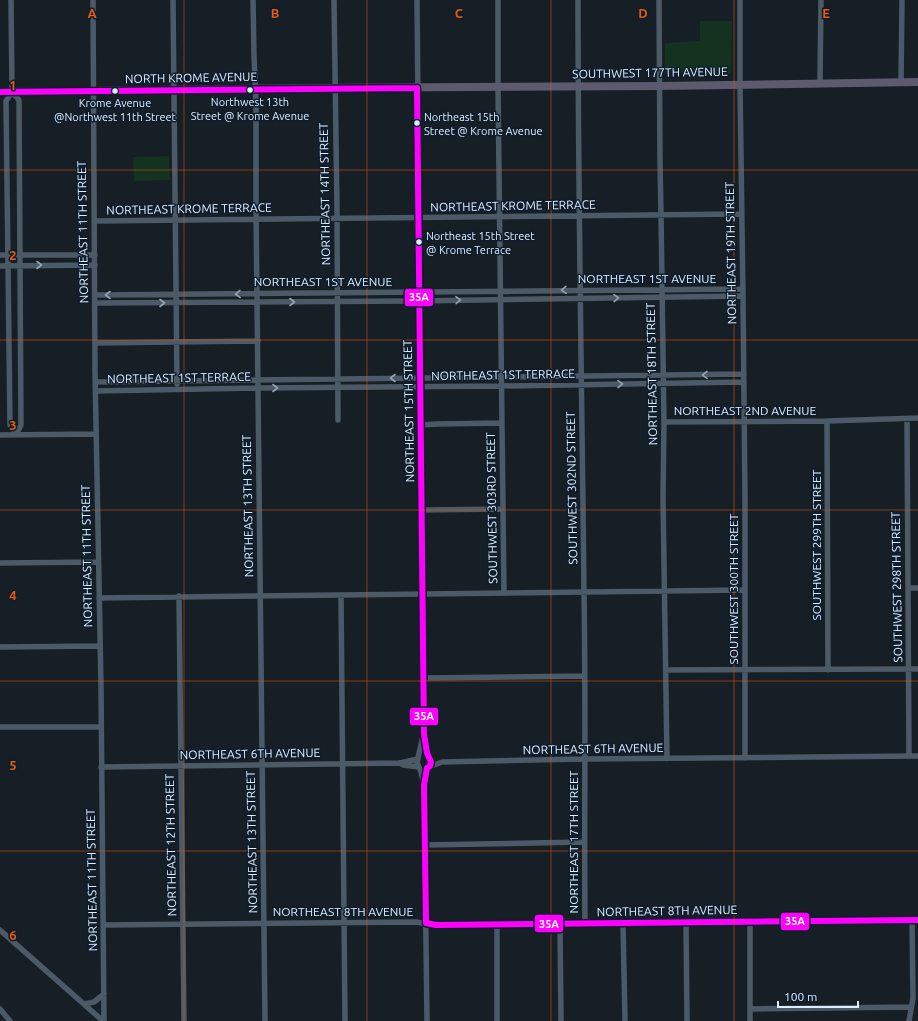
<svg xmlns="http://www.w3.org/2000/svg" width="918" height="1021" font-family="Ubuntu,sans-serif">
<rect width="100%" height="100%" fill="#161e26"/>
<!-- green -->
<path fill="#133320" d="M700,21H732L731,74L665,73V43L700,41Z
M169,156L170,180L134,181L133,157Z"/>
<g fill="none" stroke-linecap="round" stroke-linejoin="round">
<!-- minor -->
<path stroke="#4b5a66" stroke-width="5.5" d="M11,0L12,92
M93,0L95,371L101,686L104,1021
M173,0L177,384
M253,0L254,56L256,101V210L265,1021
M334,0L337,210L338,420
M417,0L424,734L425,738L427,753L431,762L430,766L427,768L424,785L427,1021
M498,0V87L504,593
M578,0C578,198 582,396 584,594C586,704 584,813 585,923
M659,0L660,159L661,215L664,422L663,498L667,759
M740,0V84L743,296L745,499V758
M901,82L902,0
M820,83L821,0
M12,92L19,100L21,425L16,435L10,425L6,101Z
M94,221L741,214
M0,255H95
M0,266L95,265
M95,295L743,289
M95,303L413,301L743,296
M95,343L258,341
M96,382L744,374
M96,391L258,388L501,386L744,382
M907,419L909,756
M827,421L828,670
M664,422L827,421L918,418
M420,425L437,424L502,423
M0,435L96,434
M421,510L503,509
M0,563L98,562
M908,588H918
M341,595L345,1021
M179,596L184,1021
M99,598L745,590
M0,647L100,646
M666,670L918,669
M423,678L584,676
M0,727H101
M423,736L417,762L421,772L423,781
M400,763L403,765L419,767
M101,767L400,763L418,759
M429,767L442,762L584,759L918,756
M425,845L584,842
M686,922L687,1021
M560,923L561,1021
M623,923L625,1021
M497,924V1021
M104,925L416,922L436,925L918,920
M0,930L103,1021
M84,1004L94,1002L104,994
M0,1009L10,1021
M750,1009L911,1007
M750,1021V922
M909,1021L913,998L912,920"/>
<!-- highway -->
<path stroke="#5d5a6f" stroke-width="8" d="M0,92L310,88L659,86L918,82"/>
<defs>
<path id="bus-1" d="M417,88L424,734L427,753L431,762L430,766L427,768L424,785L426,923
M0,92L417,88
M426,923L436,925L918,920"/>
</defs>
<!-- bus-1 casing -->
<use href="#bus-1" stroke="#101d2c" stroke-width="9"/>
<!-- bus-1 -->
<use href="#bus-1" stroke="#f0f" stroke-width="6"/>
</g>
<!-- one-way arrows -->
<defs><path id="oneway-chevron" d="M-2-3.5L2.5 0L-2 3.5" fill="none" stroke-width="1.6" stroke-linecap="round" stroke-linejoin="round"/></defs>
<g stroke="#93a4b2">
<use href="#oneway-chevron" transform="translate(39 265)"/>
<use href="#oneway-chevron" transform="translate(564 290) rotate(179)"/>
<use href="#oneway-chevron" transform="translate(238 294) rotate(179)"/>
<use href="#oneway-chevron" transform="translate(108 295) rotate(180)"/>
<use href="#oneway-chevron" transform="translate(616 298) rotate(-1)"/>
<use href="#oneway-chevron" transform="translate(458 300) rotate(-1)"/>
<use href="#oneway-chevron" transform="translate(292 302)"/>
<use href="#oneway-chevron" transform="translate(162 303)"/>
<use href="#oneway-chevron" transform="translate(705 375) rotate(179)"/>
<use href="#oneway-chevron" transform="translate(393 378) rotate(180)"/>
<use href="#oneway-chevron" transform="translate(620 384) rotate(-1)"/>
<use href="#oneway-chevron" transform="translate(275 388)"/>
</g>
<!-- grid -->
<path fill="none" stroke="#e8590c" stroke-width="1" stroke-opacity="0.55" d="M184,0V1021M367,0V1021M551,0V1021M734,0V1021M0,170H918M0,340H918M0,510H918M0,681H918M0,851H918"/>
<!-- markers -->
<g fill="#dbedff" stroke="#101d2c" stroke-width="1.5">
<circle cx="250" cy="90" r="3.5"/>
<circle cx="115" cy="91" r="3.5"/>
<circle cx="417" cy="123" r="3.5"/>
<circle cx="419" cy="242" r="3.5"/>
</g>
<g text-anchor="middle" stroke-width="3" stroke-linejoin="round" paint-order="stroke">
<!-- bus labels -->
<g font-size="11" fill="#dbedff" stroke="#101d2c">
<text x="250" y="106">Northwest 13th<tspan x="250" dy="14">Street @ Krome Avenue</tspan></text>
<text x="115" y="107">Krome Avenue<tspan x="115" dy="14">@Northwest 11th Street</tspan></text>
<text x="424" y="121" text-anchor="start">Northeast 15th<tspan x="424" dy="14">Street @ Krome Avenue</tspan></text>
<text x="426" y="240" text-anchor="start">Northeast 15th Street<tspan x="426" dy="14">@ Krome Terrace</tspan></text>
</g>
<!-- street labels -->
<g font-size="12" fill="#dbedff" stroke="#101d2c">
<text transform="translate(650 73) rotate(-1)" y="4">SOUTHWEST 177TH AVENUE</text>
<text transform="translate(191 78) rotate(-1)" y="4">NORTH KROME AVENUE</text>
<text transform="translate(325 194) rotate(-91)" y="4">NORTHEAST 14TH STREET</text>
<text transform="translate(513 206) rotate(-1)" y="4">NORTHEAST KROME TERRACE</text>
<text transform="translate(189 209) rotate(-1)" y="4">NORTHEAST KROME TERRACE</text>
<text transform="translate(83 232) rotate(-91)" y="4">NORTHEAST 11TH STREET</text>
<text transform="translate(731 253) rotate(-91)" y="4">NORTHEAST 19TH STREET</text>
<text x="647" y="283">NORTHEAST 1ST AVENUE</text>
<text x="323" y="286">NORTHEAST 1ST AVENUE</text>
<text transform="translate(652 374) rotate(-91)" y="4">NORTHEAST 18TH STREET</text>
<text transform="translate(503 375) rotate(-1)" y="4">NORTHEAST 1ST TERRACE</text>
<text transform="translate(179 378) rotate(-1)" y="4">NORTHEAST 1ST TERRACE</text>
<text transform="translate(409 411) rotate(-91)" y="4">NORTHEAST 15TH STREET</text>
<text x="745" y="415">NORTHEAST 2ND AVENUE</text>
<text transform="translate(572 488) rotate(-91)" y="4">SOUTHWEST 302ND STREET</text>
<text transform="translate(248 506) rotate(-91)" y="4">NORTHEAST 13TH STREET</text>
<text transform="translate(492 508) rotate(-91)" y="4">SOUTHWEST 303RD STREET</text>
<text transform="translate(817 545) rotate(-90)" y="4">SOUTHWEST 299TH STREET</text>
<text transform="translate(87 556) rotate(-91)" y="4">NORTHEAST 11TH STREET</text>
<text transform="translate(897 587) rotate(-91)" y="4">SOUTHWEST 298TH STREET</text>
<text transform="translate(734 589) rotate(-90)" y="4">SOUTHWEST 300TH STREET</text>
<text transform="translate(593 749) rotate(-1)" y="4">NORTHEAST 6TH AVENUE</text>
<text transform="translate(250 754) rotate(-1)" y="4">NORTHEAST 6TH AVENUE</text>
<text transform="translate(252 842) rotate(-91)" y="4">NORTHEAST 13TH STREET</text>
<text transform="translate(574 842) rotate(-90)" y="4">NORTHEAST 17TH STREET</text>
<text transform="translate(171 845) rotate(-91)" y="4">NORTHEAST 12TH STREET</text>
<text transform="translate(92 880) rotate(-91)" y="4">NORTHEAST 11TH STREET</text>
<text transform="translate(667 911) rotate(-1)" y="4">NORTHEAST 8TH AVENUE</text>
<text x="343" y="916">NORTHEAST 8TH AVENUE</text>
</g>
</g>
<g font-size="13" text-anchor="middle" font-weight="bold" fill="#e8590c" stroke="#101d2c" stroke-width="3" stroke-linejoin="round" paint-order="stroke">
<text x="92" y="18">A</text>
<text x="275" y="18">B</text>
<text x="459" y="18">C</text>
<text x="643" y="18">D</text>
<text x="826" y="18">E</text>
<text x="13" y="90">1</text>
<text x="13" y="260">2</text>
<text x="13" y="430">3</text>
<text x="13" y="600">4</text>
<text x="13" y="770">5</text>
<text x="13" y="940">6</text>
</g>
<g stroke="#101d2c" stroke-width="1.5">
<rect x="404" y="288" width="30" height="19" rx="4" fill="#f0f"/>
<rect x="409" y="707" width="30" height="19" rx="4" fill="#f0f"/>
<rect x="780" y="912" width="30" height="19" rx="4" fill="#f0f"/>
<rect x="534" y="914" width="30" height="19" rx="4" fill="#f0f"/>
</g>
<g font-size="11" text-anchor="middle" font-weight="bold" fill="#fff">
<text x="419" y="301">35A</text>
<text x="424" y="720">35A</text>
<text x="795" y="925">35A</text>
<text x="549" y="928">35A</text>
</g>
<!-- scale -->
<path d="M778 1001v6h80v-6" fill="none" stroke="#dbedff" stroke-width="2"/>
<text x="784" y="1001" font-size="12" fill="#dbedff" stroke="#101d2c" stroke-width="3" paint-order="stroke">100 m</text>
</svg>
